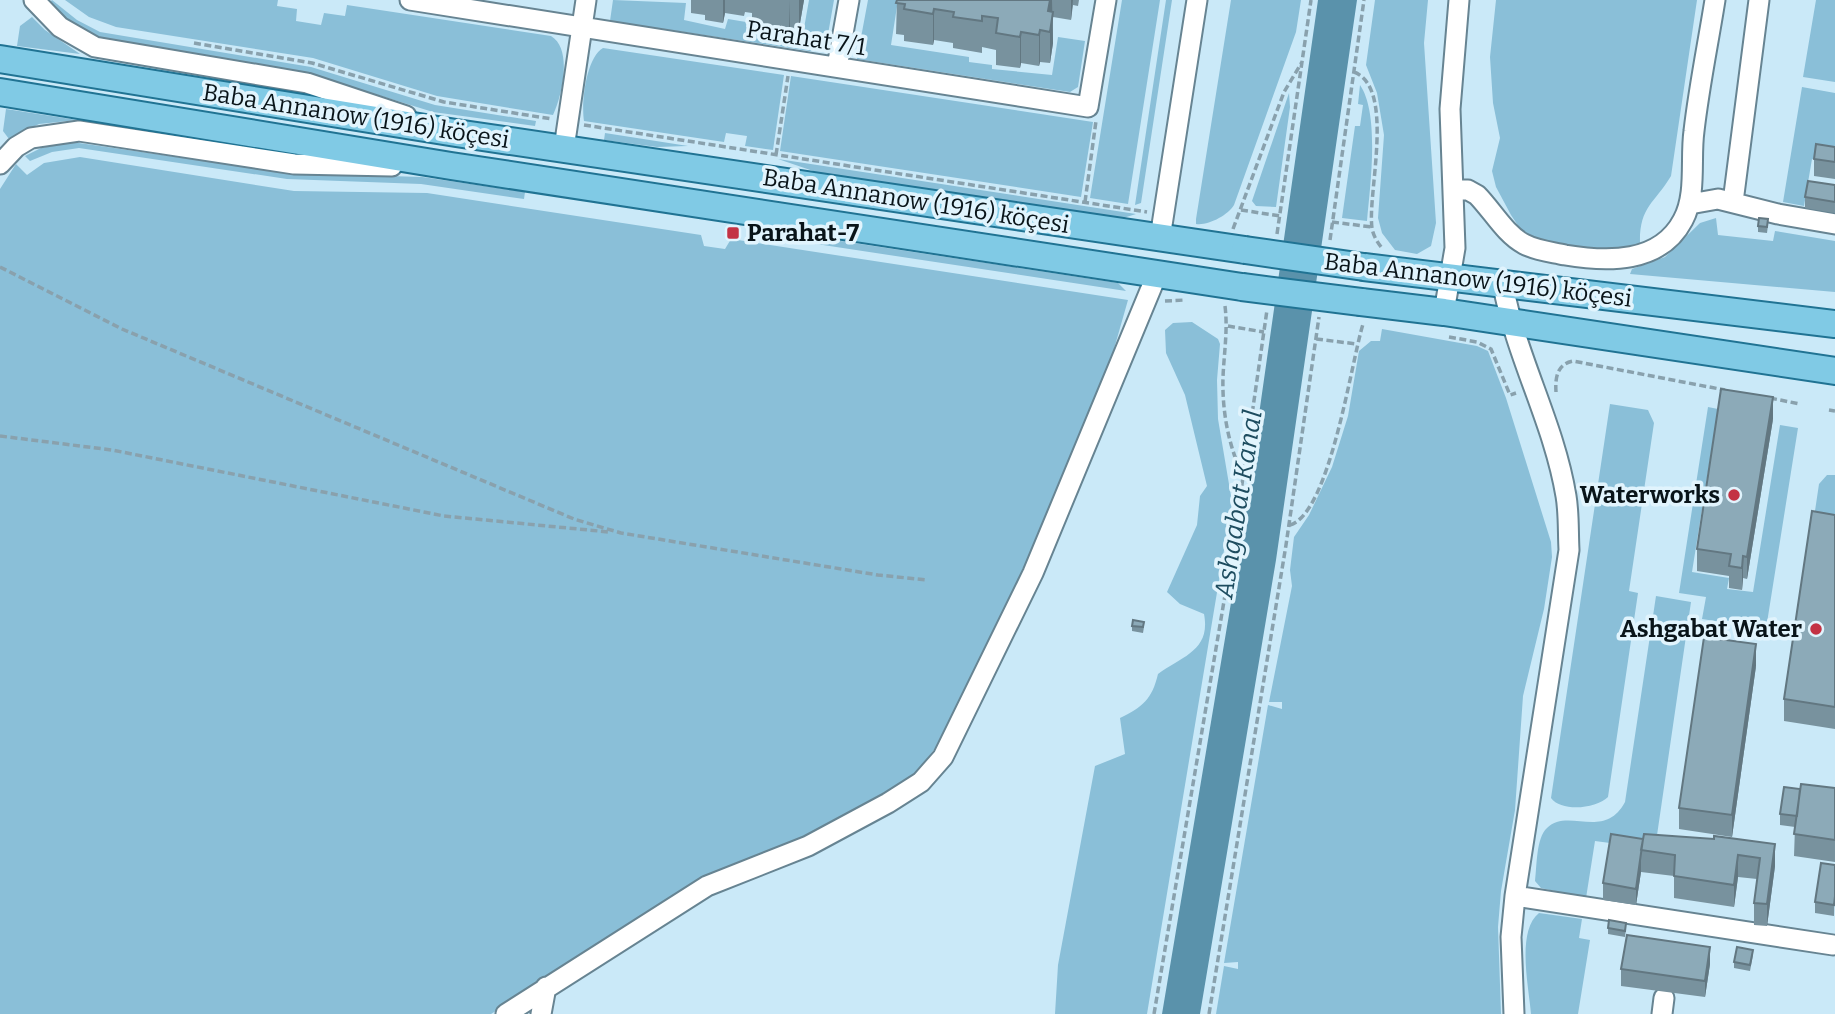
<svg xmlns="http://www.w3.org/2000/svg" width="1835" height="1014" font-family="Bitter,serif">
<rect width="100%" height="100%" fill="#cae9f8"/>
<!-- green -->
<path fill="#8abfd8" d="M52,0L77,20L100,32L311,67L435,105L536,121L535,126L433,112L310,74L99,39L82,32L47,5Z
M65,0H278L277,6L297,9L296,21L321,25L324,13L345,16L347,5L551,36C573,49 562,96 553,115L437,96L313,58L116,27L89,17Z
M613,0L686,3L684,20L725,29L728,19L746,22V27L755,29V33L792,38L793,33L803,34L809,0H834L827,40L810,51L610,21Z
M868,0H898L891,45L969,57V62L992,65V69L1052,75L1058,37L1085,41L1078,87L1070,92L857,59Z
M1122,0H1160L1128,204L1090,198Z
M1166,0H1172L1141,203L1135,205Z
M1231,0H1301L1296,32L1234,205C1228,215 1208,226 1196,224V219Z
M1375,0H1428L1424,43L1436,223L1431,246L1417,254L1395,250L1382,233L1378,218L1384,135L1377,93L1366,65Z
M1496,0H1697L1671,176C1654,204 1639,207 1640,244L1632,250L1605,251L1538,242L1523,233L1511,215L1496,187L1492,171L1500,138L1493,103L1490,57Z
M1816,0H1835V82L1803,77Z
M32,17L45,30L80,54L17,46L20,26Z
M603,48L784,75L773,150L745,146L747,136L726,133L724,142L584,121C581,103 586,58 603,48Z
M791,76L1093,122L1081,197L780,151Z
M1360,85C1380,114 1370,187 1367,221L1342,218L1355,126H1360L1363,105L1358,104Z
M1802,87L1835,93V162L1812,159L1804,206L1783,202Z
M1289,93L1290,107L1276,207L1256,206L1252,201Z
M6,109L77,120L39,124L9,139L3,131Z
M605,133L688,146L657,147L604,140Z
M72,142L288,173L422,177L525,192L524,199L421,184L287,179L79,148L52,152L30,161L25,156L41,148Z
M80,157L294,191L427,193L701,235L704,246L725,249L731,239L1128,300L1108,370L1076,441L1026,572L940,742L915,774L891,791L814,832L702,879L491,1014H0V189L16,164L27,175L44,163Z
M778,159L1136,214L1120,219L819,173Z
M1716,218L1718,235L1773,241L1775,231L1835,241V292L1630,274L1632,269L1665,257L1700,223Z
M790,236L814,237L1118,283L1126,291L777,238Z
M1192,322L1218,339L1220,344L1217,380L1218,419L1232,502L1147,1014H1055L1058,965L1095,766L1125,754L1120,718C1143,707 1152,699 1158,674C1183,656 1211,650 1204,614L1180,604L1167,592L1197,525L1200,496L1207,486L1185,395L1166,353L1165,330L1173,323Z
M1382,329L1477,346L1488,351L1506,398L1551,542L1552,557L1544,609L1523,696L1515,810L1501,891L1498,927L1501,1014H1216L1224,966L1238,969V962L1224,963L1268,705L1282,709V702H1269L1292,586L1290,570L1294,537L1309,515L1332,467L1348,416L1359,351L1371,341H1380Z
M1610,404L1648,410L1654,423L1629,591L1638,593L1608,797C1596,809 1561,812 1551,798Z
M1708,407L1718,409L1692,572L1729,578L1727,589L1753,592L1780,425L1798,428L1766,629L1702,619L1706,597L1679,593Z
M1827,475H1835V534L1812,531L1819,484Z
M1656,596L1691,602L1655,849L1595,841L1586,898L1541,888L1535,881C1537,866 1536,838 1547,828C1568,807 1604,841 1625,802Z
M1539,913L1582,919L1579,938L1590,940L1578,1014H1531C1529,988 1516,931 1539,913Z"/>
<!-- water -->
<path fill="#5a92ab" d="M1318,0H1357L1276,560L1200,1014H1162L1239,555Z"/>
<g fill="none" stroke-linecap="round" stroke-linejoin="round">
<defs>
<path id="minor" d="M34,0L60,27L95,47L307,83L406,116
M410,0L1088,107L1106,0
M837,67L849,0
M564,148L586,0
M0,164L16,147L31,138L79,131L294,164L392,166
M1454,190H1468L1477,195C1492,210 1505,234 1524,244C1537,251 1552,252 1565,255C1607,262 1660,264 1683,220C1697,194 1690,159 1694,131C1699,87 1708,44 1715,0
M1733,202L1759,0
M1690,204L1718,199L1778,214L1835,224
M1160,238L1197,0
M1503,285C1516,357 1554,423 1566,496C1569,513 1568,532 1569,550L1515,896L1511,937L1514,1014
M1444,312L1455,248L1450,109L1459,0
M1515,896L1833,945
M506,1014L707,886L808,846L888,803L921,782L943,757L1033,573L1157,274
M541,1014L546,987
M1662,1014L1664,998"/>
<path id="major" d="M0,59L456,133L1245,250
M0,92L451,166L1242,287
M1364,267L1835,324
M1361,302L1444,312L1835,371"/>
</defs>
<!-- minor casing -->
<use href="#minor" stroke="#678492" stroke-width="23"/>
<!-- major casing -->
<use href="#major" stroke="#207393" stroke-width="30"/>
<!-- path -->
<path stroke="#89a1ad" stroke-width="3.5" stroke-dasharray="7 3.5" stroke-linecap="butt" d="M194,43L312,63L444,102L552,119
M1354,72C1396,88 1367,194 1372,228C1373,235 1377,242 1382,248
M584,125L1147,212
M776,155L788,76
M1085,202L1096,121
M1241,210L1280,216
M1332,222L1372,227
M1233,229L1284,92L1302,62
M1277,234L1311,0
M1330,240L1364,0
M0,267L122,329L574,519L621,533L878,575L927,580
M1165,301L1185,300
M1225,306C1228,330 1224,353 1223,377C1222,410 1228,444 1242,474
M1228,326L1264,332
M1449,337L1477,342L1491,349L1510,395L1516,393
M1316,339L1357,344
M1556,392C1555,378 1557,364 1573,361L1725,390
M1770,398L1800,404
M1829,410L1835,411
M0,436L112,450L444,516L609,532
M1290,525C1330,513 1351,363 1363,324
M1154,1014L1232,554L1267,310
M1209,1014L1286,545L1319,317"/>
<!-- minor -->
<use href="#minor" stroke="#fff" stroke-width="19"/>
<!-- major -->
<use href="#major" stroke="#80cae5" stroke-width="26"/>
<defs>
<path id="major-bridge" d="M1245,250L1364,267
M1242,287L1361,302"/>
</defs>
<!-- major-bridge casing -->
<use href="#major-bridge" stroke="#207393" stroke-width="30" stroke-linecap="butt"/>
<!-- major-bridge -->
<use href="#major-bridge" stroke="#80cae5" stroke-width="26"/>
</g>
<!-- wall -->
<path fill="#78929e" d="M691,0H804L799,29L790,28L789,33L761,29V24L752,22V13L745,12L744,16L725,13L723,23L705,20V15L691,13Z
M897,0H1079L1078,6L1073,5L1071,20L1053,17V43L1050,63L1040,62L1039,66L1021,63L1020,68L996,65V50L982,47V53L953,48V43L934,40L933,45L904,41V35L896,34Z
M1835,147V179L1814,176V159Z
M1835,185V213L1805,208V197Z
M1768,225L1767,233L1758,232V226Z
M1773,419L1747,579L1743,578L1742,590L1729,588V576L1697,571V549Z
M1835,515V729L1784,721V699Z
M1132,626L1144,627L1143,633L1132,631Z
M1756,666L1732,837L1679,829V808Z
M1835,788V862L1794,856L1795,827L1780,825V814L1800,789Z
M1643,839L1775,844V866L1767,926L1754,925V903L1757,879L1738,877L1734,907L1674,898V876L1641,872L1636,905L1603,900V883Z
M1835,865L1834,916L1815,913V902Z
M1608,928H1626L1625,937L1608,934Z
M1753,955L1750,971L1734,968V962Z
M1710,964L1705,997L1621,986V969Z"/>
<!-- shaded-wall -->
<path fill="#627781" d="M723,0H725V13L723,23Z
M789,0L790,28L789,33Z
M799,0H804L799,29Z
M1050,0H1052L1053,43L1050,63V32L1048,11Z
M1071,0H1073L1071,20Z
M934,9V40L933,45V14Z
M1040,30V62L1039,66V35Z
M1021,32V63L1020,68V37Z
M1773,397V419L1747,579V557Z
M1743,556V578L1742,590V568Z
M1756,644V666L1732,837V815Z
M1775,844V866L1767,926V904Z
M1738,855V877L1734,907V885Z
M1641,856V872L1636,905V889Z
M1710,947V964L1705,997V981Z"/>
<!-- building -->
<path fill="#8caab8" stroke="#627781" stroke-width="2" d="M897,0H1050L1048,11L1053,12L1050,32L1040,30L1039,35L1021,32L1020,37L996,33L998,18L982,16V21L953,17L954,12L934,9L933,14L904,9L905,4L896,3Z
M1816,144L1835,147V162L1814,159Z
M1808,181L1835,185V202L1805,197Z
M1759,218L1768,219L1767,227L1758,226Z
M1721,389L1773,397L1747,557L1743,556L1742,568L1729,566L1731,554L1697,549Z
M1812,511L1835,515V707L1784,699Z
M1133,620L1144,622L1143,627L1132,626Z
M1704,637L1756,644L1732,815L1679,808Z
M1801,784L1835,788V840L1794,834Z
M1784,787L1800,789L1797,816L1780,814Z
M1611,834L1643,839L1636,889L1603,883Z
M1644,834L1714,839V836L1775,844L1767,904L1754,903L1760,858L1738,855L1734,885L1674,876L1675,855L1641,850Z
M1821,863L1835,865V896L1834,905L1815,902Z
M1609,920L1626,923L1625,931L1608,928Z
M1627,935L1710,947L1705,981L1621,969Z
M1737,947L1753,950L1750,965L1734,962Z"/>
<!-- markers -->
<g fill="#c33244" stroke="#e1f4fd" stroke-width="2.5">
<rect x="726" y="226" width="14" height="14" rx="3.5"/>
<circle cx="1734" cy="495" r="7"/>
<circle cx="1816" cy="629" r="7"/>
</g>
<g text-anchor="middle" stroke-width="7" stroke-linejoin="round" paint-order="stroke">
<!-- street labels -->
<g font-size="24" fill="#091419" stroke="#e1f4fd">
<text transform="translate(806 38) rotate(9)" y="8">Parahat 7/1</text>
<text transform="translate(356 116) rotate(9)" y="8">Baba Annanow (1916) köçesi</text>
<text transform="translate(916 201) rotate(9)" y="8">Baba Annanow (1916) köçesi</text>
<text transform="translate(1478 280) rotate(7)" y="8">Baba Annanow (1916) köçesi</text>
</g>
<!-- poi labels -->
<g font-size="24" font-weight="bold" fill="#091419" stroke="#e1f4fd" text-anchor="end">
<text x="747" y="241" text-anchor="start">Parahat-7</text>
<text x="1720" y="503">Waterworks</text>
<text x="1802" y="637">Ashgabat Water</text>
</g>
<!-- water labels -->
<g font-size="26" font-style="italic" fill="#1d4c5f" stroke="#e1f4fd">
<text transform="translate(1238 504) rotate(-81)" y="9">Ashgabat Kanal</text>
</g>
</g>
</svg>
